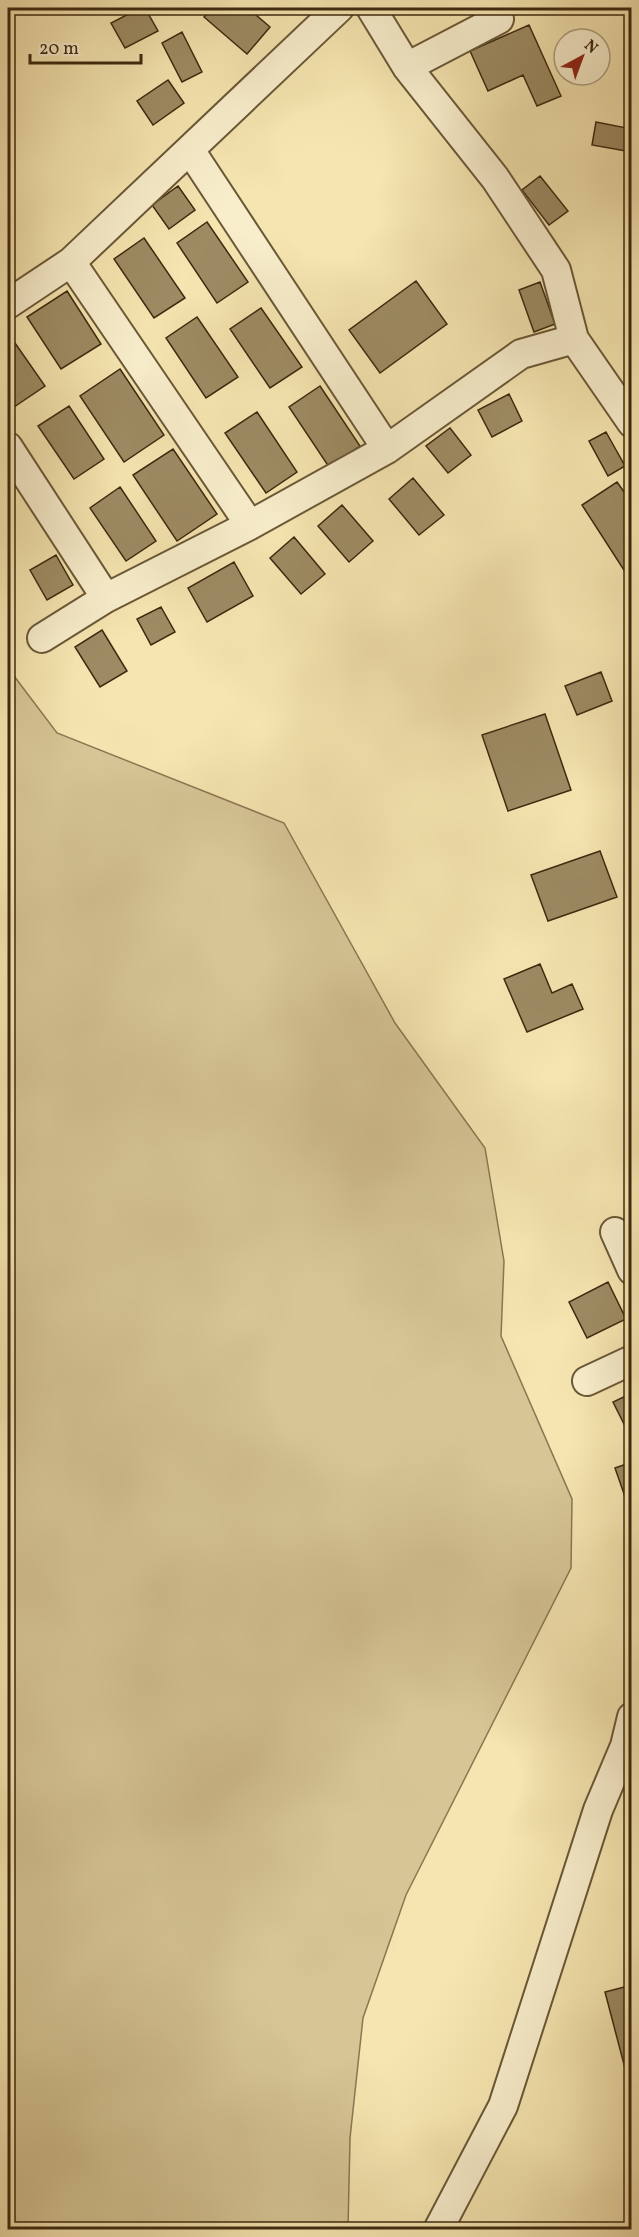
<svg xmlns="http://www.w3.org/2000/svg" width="639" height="2237" font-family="Vollkorn,serif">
<rect width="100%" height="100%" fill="#f5e5b0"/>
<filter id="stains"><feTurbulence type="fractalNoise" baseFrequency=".00333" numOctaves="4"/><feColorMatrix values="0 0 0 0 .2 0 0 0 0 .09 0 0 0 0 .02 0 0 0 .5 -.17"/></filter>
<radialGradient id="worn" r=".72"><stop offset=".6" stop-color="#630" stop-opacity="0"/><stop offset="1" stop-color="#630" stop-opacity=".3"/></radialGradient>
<!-- green -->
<path fill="#d6c595" stroke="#8a7752" stroke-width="1.5" d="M8,668L57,733L284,823L395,1023L485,1148L504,1261L501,1336L572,1499L571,1568L406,1895L363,2018L350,2138L348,2229H8Z"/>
<!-- building -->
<path fill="#9d8b63" stroke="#3d290f" stroke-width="1.5" d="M140,8H145L158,31L125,48L111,23Z
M212,8H248L270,27L247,54L204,17Z
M529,25L561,96L537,106L523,75L488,91L470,51Z
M182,32L202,72L182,82L162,43Z
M168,80L184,103L153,125L137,101Z
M596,122L632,129V152L592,145Z
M540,176L568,211L549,225L522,190Z
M178,186L195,210L169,229L152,205Z
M207,222L248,282L217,303L177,243Z
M144,238L185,298L154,318L114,259Z
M416,281L447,324L380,373L349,330Z
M540,282L555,324L534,332L519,290Z
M67,291L101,344L61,369L27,317Z
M261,308L302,367L270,388L230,329Z
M197,317L238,377L206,398L166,338Z
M8,333L45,386L14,407L8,398Z
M632,353V379L625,355Z
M120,369L164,435L124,462L80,396Z
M320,386L360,446L329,467L289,407Z
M509,394L522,421L492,437L478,410Z
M69,406L104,459L74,479L38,426Z
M257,412L297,472L266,493L225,433Z
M450,428L471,455L448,473L426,446Z
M606,432L625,466L608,476L589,441Z
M173,449L217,514L177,541L133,475Z
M413,478L444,515L419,535L389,499Z
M617,482L629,499L632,497L631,581L582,505Z
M120,487L156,541L126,561L90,508Z
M342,505L373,541L349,562L318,526Z
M294,537L325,574L301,594L270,558Z
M56,555L73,585L47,600L30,570Z
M234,562L253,596L207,622L188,588Z
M161,607L175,632L151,645L137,619Z
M102,630L127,671L100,687L75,647Z
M601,672L612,701L577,715L565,686Z
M545,714L571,790L508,811L482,735Z
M600,851L617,897L548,921L531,875Z
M540,964L552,993L572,984L583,1009L527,1032L504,979Z
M608,1282L626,1319L587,1338L569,1302Z
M632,1393V1438H631L613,1402Z
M632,1462V1514H631L615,1468Z
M632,1985V2095L605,1992Z"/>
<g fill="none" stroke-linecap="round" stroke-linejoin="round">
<defs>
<path id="street" d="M371,8L407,67L495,178L556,270L574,339L632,423
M407,67L499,19
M190,150L387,449
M71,262L250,525
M8,304L71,262L339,8
M8,447L106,598
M42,638L106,598L250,525L387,449L521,354L574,339
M615,1232L632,1270
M587,1381L632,1360
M438,2230L503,2106L598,1810L625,1746L632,1717"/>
</defs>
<!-- street casing -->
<use href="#street" stroke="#6b5837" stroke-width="32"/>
<!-- street -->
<use href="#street" stroke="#f8eecc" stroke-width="28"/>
</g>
<!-- margin -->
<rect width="639" height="2237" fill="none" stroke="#f5e5b0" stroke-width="30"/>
<rect x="9" y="9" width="621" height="2219" fill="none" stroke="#3d290f" stroke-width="3"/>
<rect x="15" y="15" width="609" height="2207" fill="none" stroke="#3d290f" stroke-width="1.5"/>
<!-- north arrow -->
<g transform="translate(582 57) rotate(41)"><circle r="28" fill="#f8eecc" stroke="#ad9f80" stroke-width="1.5"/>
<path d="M0-4.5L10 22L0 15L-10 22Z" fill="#8f2418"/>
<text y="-9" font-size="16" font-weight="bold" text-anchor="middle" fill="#3d290f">N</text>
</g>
<!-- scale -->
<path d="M30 54v9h111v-9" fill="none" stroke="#3d290f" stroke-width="3"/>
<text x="39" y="54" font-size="18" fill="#3d290f" stroke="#f8eecc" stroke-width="4.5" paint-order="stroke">20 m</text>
<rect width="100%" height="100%" filter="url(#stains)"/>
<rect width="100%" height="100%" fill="url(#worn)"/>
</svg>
